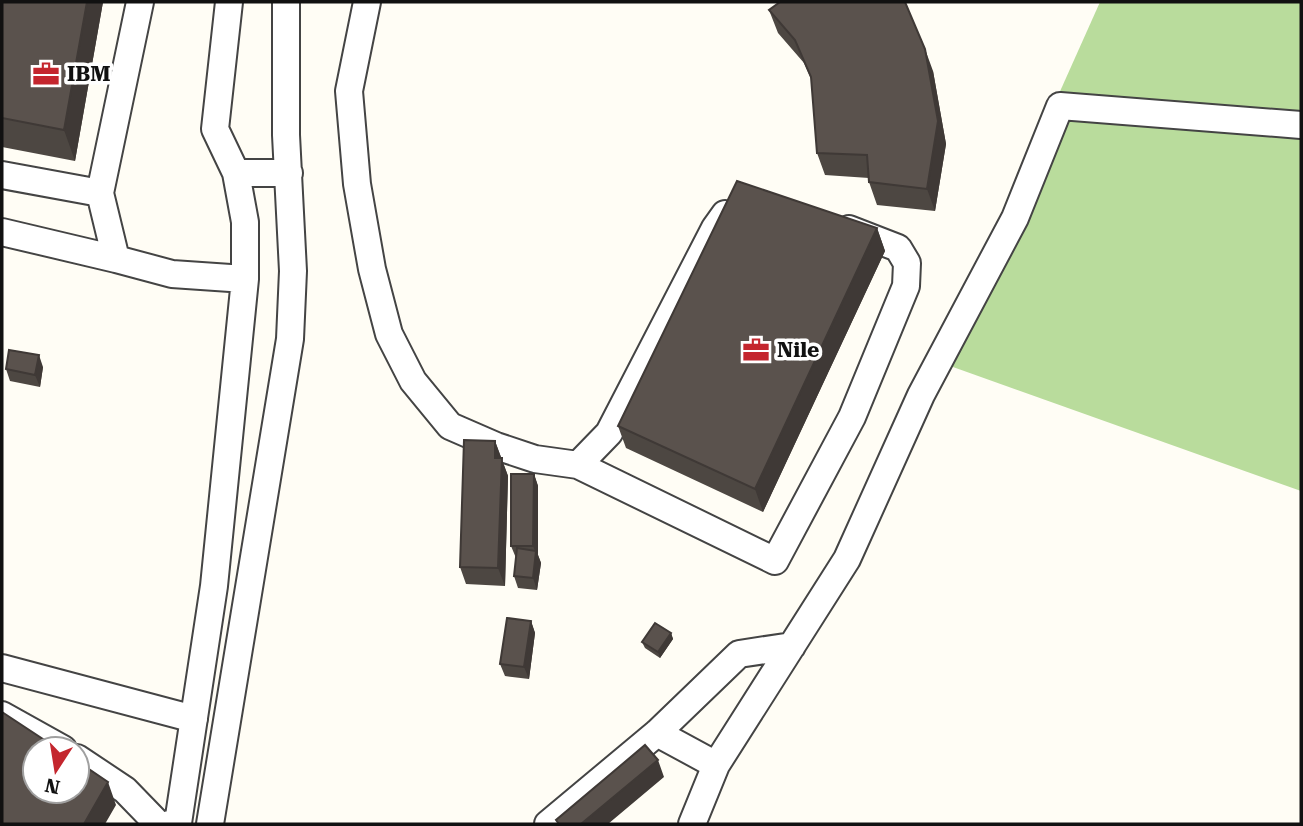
<svg xmlns="http://www.w3.org/2000/svg" width="1303" height="826" font-family="'Roboto Serif',serif">
<rect width="100%" height="100%" fill="#fffdf5"/>
<!-- forest -->
<path fill="#b9dc9c" d="M1100,2H1301V491L939,362Z"/>
<g fill="none" stroke-linecap="round" stroke-linejoin="round">
<defs>
<path id="minor" d="M140,2L100,193L116,259L172,274L245,279
M367,2L349,91L357,184L372,269L389,334L413,381L450,426L496,446L535,459L578,465L775,561L852,417L906,286L907,263L898,248L849,229
M236,173H289
M2,175L100,193
M2,232L116,259
M578,465L609,433L715,228L725,214
M2,668L194,719
M2,715L63,749
M657,733L716,765
M77,758L125,790L158,824
M170,824L178,823L214,586L245,279V222L236,173L215,129L229,2
M210,824L290,339L293,271L286,135V2
M548,824L657,733L739,654L792,646
M692,824L716,765L847,559L921,395L1015,218L1060,106L1301,125"/>
</defs>
<!-- minor casing -->
<use href="#minor" stroke="#444" stroke-width="30"/>
<!-- minor -->
<use href="#minor" stroke="#fff" stroke-width="26"/>
</g>
<!-- wall -->
<path fill="#4d4742" d="M2,2H103L75,161L2,147Z
M769,10L933,71L946,144L935,211L877,205L869,182V178L825,175L817,153L812,81L804,63L778,33Z
M877,228L885,251L763,512L626,448L618,426Z
M43,367L40,387L10,381L6,369Z
M495,441L508,476L505,586L466,584L460,567Z
M534,474L538,486V555L541,563L537,590L518,588L514,576L516,558L511,546Z
M531,621L535,633L529,679L505,676L500,664Z
M671,633L673,639L660,658L645,648L642,642Z"/>
<!-- shaded-wall -->
<path fill="#3f3936" d="M87,2H103L75,161L64,130Z
M925,49L933,71L946,144L935,211L927,189Z
M877,228L885,251L763,512L755,489Z
M39,355L43,367L40,387L35,375Z
M495,441L508,476L505,586L498,568Z
M534,474L538,486V555L541,563L537,590L533,578L536,553L533,546Z
M531,621L535,633L529,679L524,667Z
M671,633L673,639L660,658L658,652Z
M658,760L664,777L608,824H581Z
M108,782L116,805L105,824H84Z"/>
<!-- building -->
<path fill="#5a524d" stroke="#3f3936" stroke-width="2" d="M2,2H87L64,130L2,118Z
M780,2H905L925,49L938,121L927,189L869,182L867,155L817,153L811,77L795,40L769,10Z
M737,181L877,228L755,489L618,426Z
M9,350L39,355L35,375L6,369Z
M464,440L495,441V458H502L498,568L460,567Z
M511,474H534L533,546H511Z
M517,548L536,551L533,578L514,576Z
M507,618L531,621L524,667L500,664Z
M655,623L671,633L658,652L642,642Z
M2,712L58,749H35V791H77V761L108,782L84,824H2Z
M645,745L658,760L581,824H559L556,820Z"/>
<!-- icons -->
<defs>
<symbol id="office-bare" viewBox="-9 -9 18 18"><path d="M-6-3h4V-5.5h4V-3h4V5H-6ZM-1-4.5V-3h2v-1.5ZM-6 0V1H6V0Z" fill="#c4262e" stroke="#fff" stroke-width="2.5" paint-order="stroke"/></symbol>
</defs>
<g fill-rule="evenodd">
<use href="#office-bare" x="27" y="55" width="38" height="38"/>
<use href="#office-bare" x="737" y="331" width="38" height="38"/>
</g>
<g text-anchor="middle" stroke-width="7" stroke-linejoin="round" paint-order="stroke">
<!-- poi labels -->
<g font-size="21" font-weight="bold" fill="#111" stroke="#fff" text-anchor="start">
<text x="67" y="81">IBM</text>
<text x="777" y="357">Nile</text>
</g>
</g>
<!-- border -->
<rect width="1303" height="826" fill="none" stroke="#111111" stroke-width="7"/>
<!-- north arrow -->
<g transform="translate(56 770) rotate(192)"><circle r="33" fill="#ffffff" stroke="#a0a0a0" stroke-width="2"/>
<path d="M0-5L12 26L0 18L-12 26Z" fill="#c4262e"/>
<text y="-10" font-size="19" font-weight="bold" text-anchor="middle" fill="#111111">N</text>
</g>
</svg>
